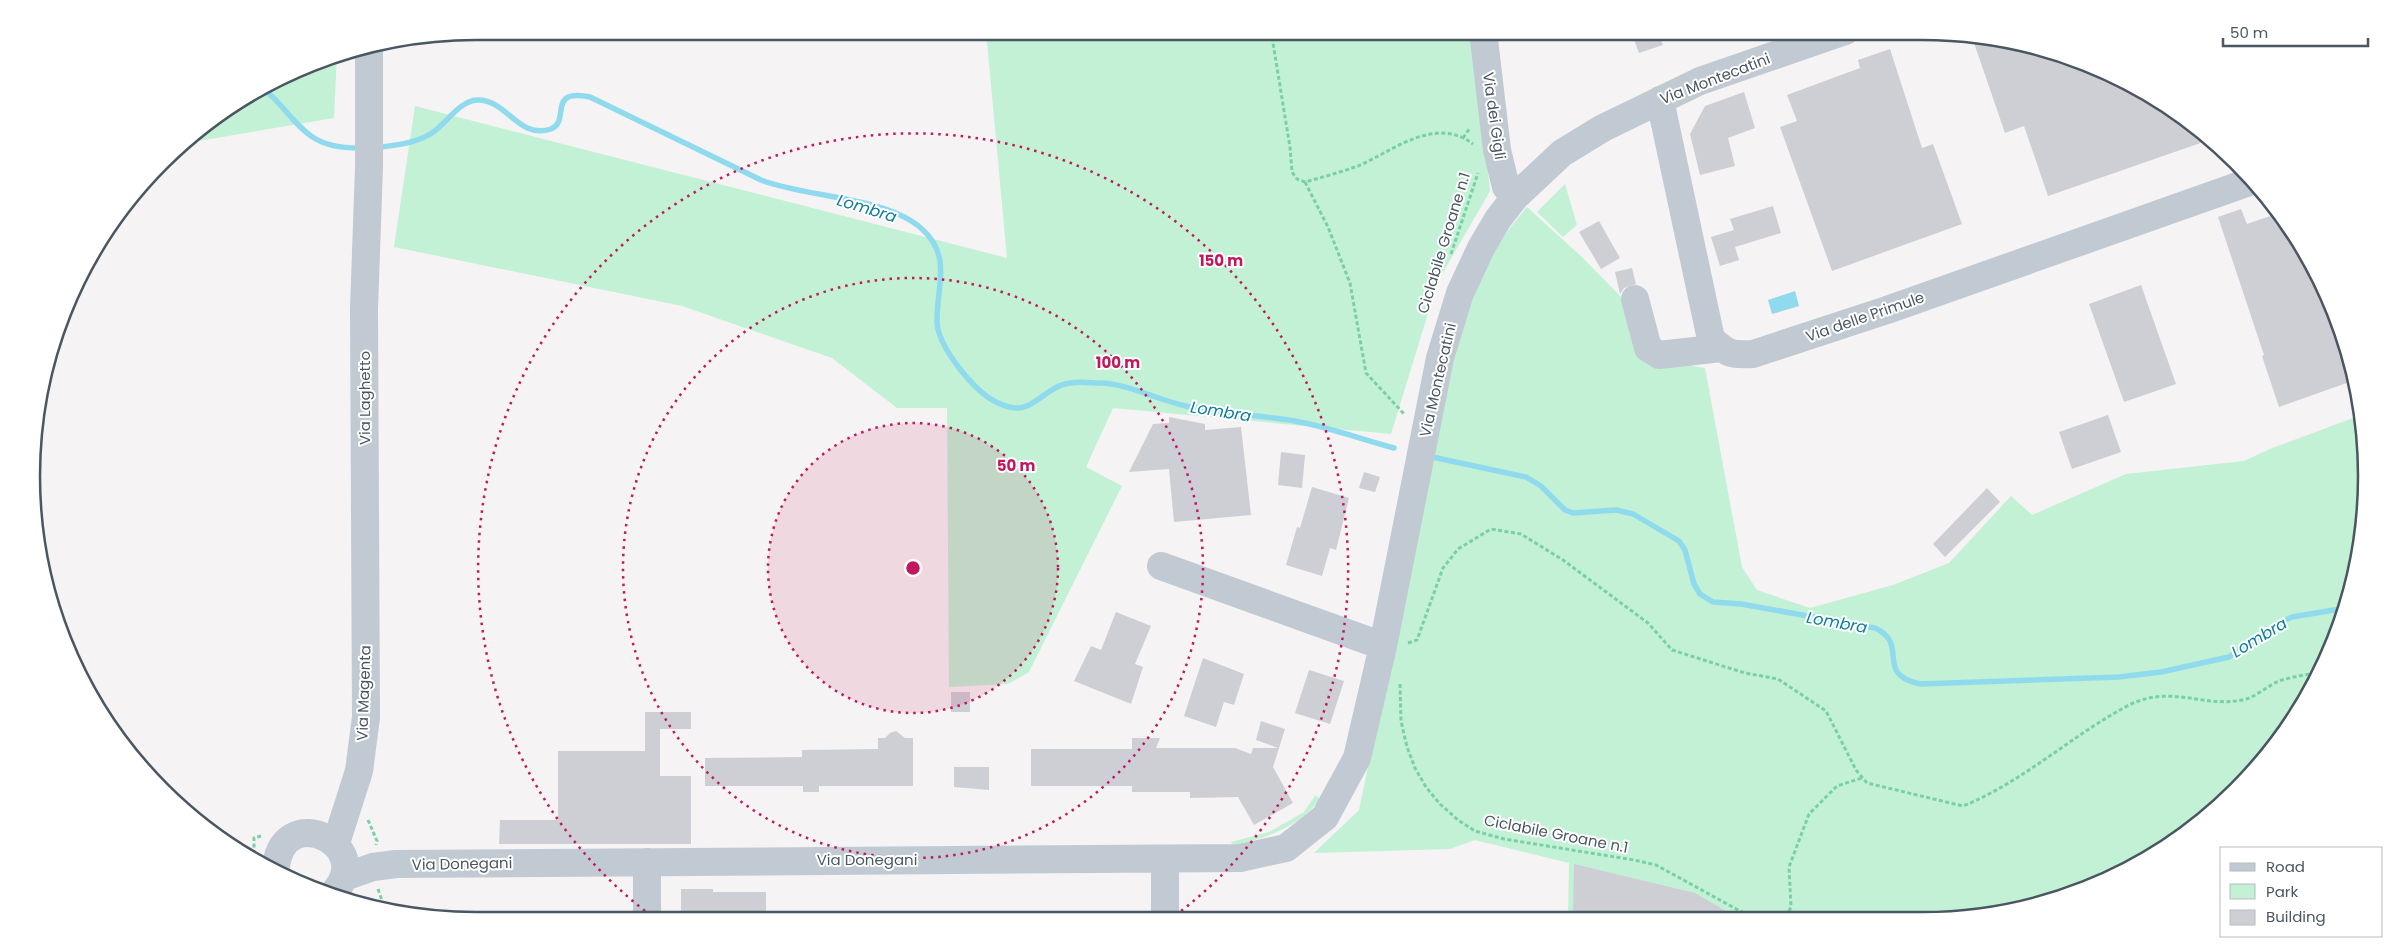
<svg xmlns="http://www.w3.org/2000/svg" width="2398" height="952" font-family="Poppins,sans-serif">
<rect width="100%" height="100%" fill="#f5f3f3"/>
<!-- green -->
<path fill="#c3f1d5" d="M986,31H1473L1490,191L1438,281L1391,434L1113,408L1086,467L1122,486L1029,672L1008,684L949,687L947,408H897L832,358L682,306L394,247L415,106L1007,258Z
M337,54L334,118L181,144L254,91Z
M1565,184L1577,225L1563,237L1537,212Z
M1527,207L1584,259L1621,297L1644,357L1705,368L1742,567L1757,590L1810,608L1893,585L1949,563L2011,496L2032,515L2126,474L2244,461L2270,449L2361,415L2366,447L2363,534L2343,619L2292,723L2215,811L2092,887L1980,917L1568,918L1569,863L1475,840L1450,849L1314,853L1359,810L1454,355L1474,291L1497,244Z
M1313,794L1320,799C1300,826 1266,839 1233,845L1231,842L1269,832L1304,812L1315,796Z"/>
<!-- water -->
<path fill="#90daee" d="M1795,291L1799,306L1772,314L1768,300Z"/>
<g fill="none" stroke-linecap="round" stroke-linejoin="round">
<!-- stream -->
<path stroke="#90daee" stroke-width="5.5" d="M260,88C270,93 276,100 283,108C307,136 319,148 358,148
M381,147C398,145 416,143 432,133C446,124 459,101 477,100C507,99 518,140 551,129C571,121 546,88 590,97L761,180C807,198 885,196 922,229C953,257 936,288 937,322C938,347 974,391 996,402C1028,418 1034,398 1059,386C1072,380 1089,383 1102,383C1131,385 1158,400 1186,406C1222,414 1259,415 1295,421C1328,427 1361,439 1394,448
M1432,457L1526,477L1541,486L1565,510L1573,513L1616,510L1633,514L1679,541L1685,550L1694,584L1700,594L1713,602L1741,604L1875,628C1911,645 1873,674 1920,684L2119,677L2161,672L2229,657L2281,622L2292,617L2346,608"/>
</g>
<!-- building -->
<path fill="#cdcfd5" d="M1631,31H1657L1663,45L1639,53Z
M1973,40L2065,55L2144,91L2212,139L2048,196L2024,126L2005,133Z
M1890,49L1922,148L1933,144L1962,224L1832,271L1780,127L1797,121L1787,95L1860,68L1858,60Z
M1744,92L1755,128L1728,138L1735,166L1700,175L1690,134L1705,106Z
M1773,206L1781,233L1735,247L1739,260L1720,266L1711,237L1734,230L1730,219Z
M2241,209L2247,224L2279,213L2321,279L2352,361L2355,380L2279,407L2262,356L2264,355L2218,217Z
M1599,221L1620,258L1601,269L1579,232Z
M1632,268L1636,284L1624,288L1620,294L1615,272Z
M2141,285L2176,384L2124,402L2089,304Z
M2108,415L2121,452L2072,469L2059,432Z
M1169,417L1205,424V430L1241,427L1251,515L1174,522L1169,469L1129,472L1153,424L1169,423Z
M1281,452L1305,455L1302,488L1278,485Z
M1364,472L1380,477L1375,492L1359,488Z
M1312,487L1349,498L1336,550L1330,548L1322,576L1286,565L1297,527L1300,528Z
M1987,488L2000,502L1945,557L1933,544Z
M1116,612L1151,626L1135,664L1143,667L1131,704L1074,681L1091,646L1101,650Z
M1203,658L1244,674L1234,705L1224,702L1216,727L1184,716Z
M1309,670L1344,681L1330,724L1295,713Z
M951,692H970V712H951Z
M645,712H691V729H660V776H691V844H499L500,820H558V751H645Z
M1261,721L1285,729L1273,767L1293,803L1254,825L1238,797L1190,798V792H1132V786H1031V749H1132V738H1160L1156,748H1235L1251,754L1253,748H1278L1256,740Z
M896,731L905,738H913V786H819V792H803V786H705V758L802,757V750L878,749V738H885L890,733Z
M954,767H989V790L954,787Z
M1574,864L1695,893L1738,918H1573Z
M681,889H713V892H766V920H684V911H681Z"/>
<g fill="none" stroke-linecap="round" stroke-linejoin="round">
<!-- path -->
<path stroke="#7ad0a6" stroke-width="3" stroke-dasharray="4 2.5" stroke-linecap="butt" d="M1271,31L1290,147L1292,172L1297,179L1305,182C1323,177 1341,172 1358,166C1393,151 1435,115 1473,144
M1463,138L1470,128
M1305,182L1328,227L1350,283L1366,373L1405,415
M1451,254L1478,173
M1408,643L1417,640L1443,568L1458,549L1491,529L1521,534L1563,560L1648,623L1672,650L1745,673L1778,679L1826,711L1856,770L1867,783L1963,806C2023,782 2072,735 2129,705C2172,684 2202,708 2242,700C2255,698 2267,686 2279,681C2291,677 2304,675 2316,673
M1400,684L1401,721L1407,747L1415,768L1426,787L1440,804L1458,820L1475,831L1504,839L1634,860L1656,865L1751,917
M368,820L377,841L376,845
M254,854V838L261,836
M378,889L384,906
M1786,917L1791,907L1789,867L1809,814L1837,786L1862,778"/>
<!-- minor -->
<path stroke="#c1cad2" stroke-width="28" d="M1483,31L1497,150L1506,187L1515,197
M1660,100L1711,339C1728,354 1730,355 1753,354L1887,310L2252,181
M1635,299L1648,348L1659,355L1721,348
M1161,566L1383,646
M336,843L359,771L366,717L364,309L369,167V49
M276,866C285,798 382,849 330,896
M344,877L373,867L396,864L1240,858L1286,848L1325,817L1357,758L1383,646L1440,358L1460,293L1481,248L1498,219L1515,197L1562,153L1603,128L1700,81L1845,31
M1165,919V859
M647,920V862"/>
</g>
<!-- distance rings -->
<circle cx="913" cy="568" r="145" fill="#c2185b" fill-opacity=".12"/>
<g fill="none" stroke="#c2185b" stroke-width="2.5" stroke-dasharray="2.5 5">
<circle cx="913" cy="568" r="145"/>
<circle cx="913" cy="568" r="290"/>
<path d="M657 920A435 435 0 1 1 1172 918"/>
</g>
<g text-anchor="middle" stroke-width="4" stroke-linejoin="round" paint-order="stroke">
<!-- street labels -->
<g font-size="15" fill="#4a5661" stroke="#fff">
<text transform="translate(1715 79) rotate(-21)" y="5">Via Montecatini</text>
<text transform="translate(1494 116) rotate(82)" y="5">Via dei Gigli</text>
<text transform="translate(1444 243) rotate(-73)" y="5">Ciclabile Groane n.1</text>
<text transform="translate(1865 317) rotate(-19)" y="5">Via delle Primule</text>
<text transform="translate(1438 380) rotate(-77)" y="5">Via Montecatini</text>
<text transform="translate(365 398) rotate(-90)" y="5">Via Laghetto</text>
<text transform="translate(364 693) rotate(-88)" y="5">Via Magenta</text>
<text transform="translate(1556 834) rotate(11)" y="5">Ciclabile Groane n.1</text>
<text x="867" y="865">Via Donegani</text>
<text transform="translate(462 864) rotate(-1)" y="5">Via Donegani</text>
</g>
<!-- water labels -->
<g font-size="16" font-style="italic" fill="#0c7c9b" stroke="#fff">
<text transform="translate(867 208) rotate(17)" y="6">Lombra</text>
<text transform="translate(1221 411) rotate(9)" y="6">Lombra</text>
<text transform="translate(1837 622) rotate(10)" y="6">Lombra</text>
<text transform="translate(2259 637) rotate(-31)" y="6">Lombra</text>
</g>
</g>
<!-- crop -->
<path d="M0 0H2398V952H0ZM476 40H1922A436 436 0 0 1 2358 476V476A436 436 0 0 1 1922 912H476A436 436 0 0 1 40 476V476A436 436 0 0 1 476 40Z" fill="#fff" fill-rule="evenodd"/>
<path fill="none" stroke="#4a5661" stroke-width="2.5" d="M476 40H1922A436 436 0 0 1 2358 476V476A436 436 0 0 1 1922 912H476A436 436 0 0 1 40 476V476A436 436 0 0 1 476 40Z"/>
<circle cx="913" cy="568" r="8" fill="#c2185b" stroke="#fff" stroke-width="2.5"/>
<g font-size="15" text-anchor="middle" font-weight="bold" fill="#c2185b" stroke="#fff" stroke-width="4" stroke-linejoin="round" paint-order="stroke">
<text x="1221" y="266">150 m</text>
<text x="1118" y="368">100 m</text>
<text x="1016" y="471">50 m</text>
</g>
<!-- legend -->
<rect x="2220" y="847" width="162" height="90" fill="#ffffff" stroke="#b7bbc0"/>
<rect x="2230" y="863" width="25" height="8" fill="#c1cad2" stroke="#b7bbc0"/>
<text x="2266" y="872" font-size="15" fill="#4a5661">Road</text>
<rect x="2230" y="884" width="25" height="15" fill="#c3f1d5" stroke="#b7bbc0"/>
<text x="2266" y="897" font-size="15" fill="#4a5661">Park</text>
<rect x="2230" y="910" width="25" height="15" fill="#cdcfd5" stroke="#b7bbc0"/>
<text x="2266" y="922" font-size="15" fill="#4a5661">Building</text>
<!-- scale -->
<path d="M2223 38v8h145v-8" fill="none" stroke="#4a5661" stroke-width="2.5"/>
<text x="2230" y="38" font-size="15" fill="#4a5661" stroke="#ffffff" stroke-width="4" paint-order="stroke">50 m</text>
</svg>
